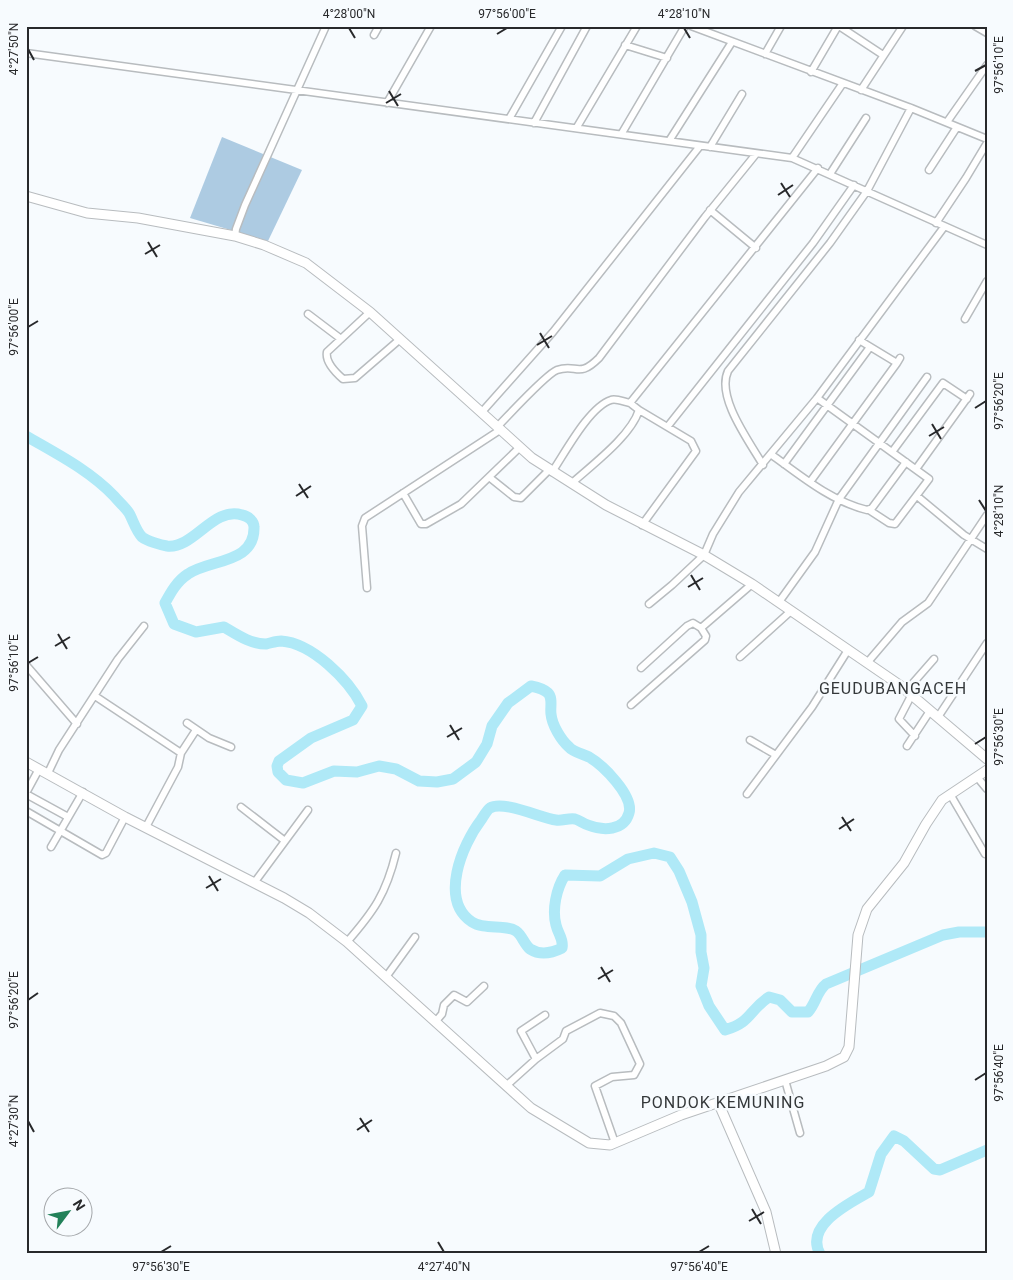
<svg xmlns="http://www.w3.org/2000/svg" width="1013" height="1280" font-family="Roboto,sans-serif">
<rect width="100%" height="100%" fill="#f7fbfe"/>
<!-- green -->
<path fill="#adcbe2" d="M222,137L302,170L268,241L190,218Z"/>
<g fill="none" stroke-linecap="round" stroke-linejoin="round">
<!-- river -->
<path stroke="#afe9f7" stroke-width="11" d="M26,436C57,454 89,470 114,496C119,502 125,507 129,513C133,520 136,531 142,537C147,541 161,545 167,546C194,549 213,506 242,515C248,516 254,521 254,527C255,564 210,559 188,574C177,581 171,592 165,603L174,624L196,632L224,627C236,634 250,644 266,644C271,643 276,641 281,641C312,643 349,680 362,706L353,720L311,738L279,761L277,766L278,772L286,780L303,783L334,771L357,772L379,766L396,769L419,781L437,782L453,779L476,762L487,744L492,726L508,703L531,686C536,687 544,689 548,693C553,698 550,708 551,714C552,725 561,740 569,747C573,752 583,754 589,757C603,765 634,796 629,813C624,831 603,831 588,825C584,824 579,820 575,819C568,818 562,821 556,820C541,818 503,800 490,808C487,810 483,817 481,820C462,845 439,900 472,922C484,930 506,924 516,931C522,935 524,944 530,949C541,956 552,953 562,948C564,939 558,934 556,925C552,910 556,889 565,875L600,876L628,859L654,853L670,857L679,871L692,902L701,935V952L704,968L701,986L709,1006L725,1030C752,1022 748,1011 769,997L780,1000L792,1012H808C816,1003 817,991 826,984L943,935L959,932H987
M820,1254C804,1225 850,1203 869,1192L881,1154L894,1136L904,1141L934,1169L940,1170L987,1150"/>
<defs>
<path id="street" d="M691,26L911,108L987,139
M839,26L883,55
M975,26L987,33
M374,35L379,26
M625,45L667,58
M26,53L792,158L987,245
M765,54L781,26
M811,72L838,26
M861,90L903,26
M387,103L431,26
M509,119L562,26
M947,122L987,65
M534,123L587,26
M577,127L637,26
M622,133L685,26
M669,141L732,42
M710,147L742,94
M792,158L843,83
M929,170L957,127
M830,174L866,118
M710,210L756,248
M936,223L966,178L987,143
M235,236L236,229L245,205L326,26
M370,312L327,352C325,362 335,372 343,379L355,378L399,340
M308,314L341,339
M965,319L987,281
M859,340L897,363L900,358
M817,398L929,479L895,524L889,523L869,510
M639,410L691,441L696,451L642,525
M481,413L553,332L700,146
M668,426L813,243L854,185
M497,427C508,416 546,374 557,370C577,363 578,379 599,358L705,217L756,154
M892,452L943,383L967,399
M772,455C801,476 831,501 867,510L872,508L906,462
M784,464L870,347
M763,465C749,441 716,397 728,371L830,243L867,191L911,108
M916,469L970,394
M552,472C565,453 589,407 611,400C616,398 624,402 630,403
M489,477L514,497L521,498L549,470
M810,482L897,363
M572,483C592,465 631,436 639,410L630,403L818,168
M403,493L421,524H426L461,504L519,448
M917,496L964,535L987,549
M367,588L362,526L365,518L500,430
M779,602L815,552L839,499L927,377
M649,604L672,585L704,555L713,534L739,492L817,398L944,227
M701,628L752,584
M740,657L791,611
M867,663L902,622L928,603L987,515
M26,665L77,724
M906,691L934,659
M95,696L181,753
M911,696L899,719L915,736
M631,705L705,640L706,636L701,628L693,623L687,626L641,668
M938,717L987,643
M187,723L209,738L231,747
M750,740L776,755
M907,746L930,711
M48,773L59,750L118,659L144,626
M977,777L987,789
M26,793L39,769
M26,794L68,817
M747,794L812,707L848,650
M950,794L985,854
M241,807L285,841
M26,811L102,855L106,853L125,817
M146,827L178,767L181,753L196,730
M51,847L83,792
M254,883L308,810
M347,942C374,911 386,894 396,853
M386,977L415,937
M436,1021L442,1014L444,1005L454,995L467,1002L484,986
M536,1059L521,1031L545,1015
M785,1080L800,1133
M506,1086L536,1059L563,1039L566,1031L600,1013L614,1016L621,1023L640,1064L634,1075L612,1077L595,1086L615,1143"/>
<path id="secondary" d="M26,196L87,213L138,218L235,236L264,245L306,263L370,312L532,458L606,505L704,555L752,584L901,686L987,759
M26,762L125,817L284,898L309,913L347,942L531,1108L589,1143L610,1145L681,1115L826,1066L844,1057L849,1047L858,935L867,909L904,863L926,824L942,800L987,770
M718,1102L766,1212L776,1254"/>
</defs>
<!-- street casing -->
<use href="#street" stroke="#b8bcbf" stroke-width="9"/>
<!-- secondary casing -->
<use href="#secondary" stroke="#b8bcbf" stroke-width="11"/>
<!-- street -->
<use href="#street" stroke="#fff" stroke-width="6"/>
<!-- secondary -->
<use href="#secondary" stroke="#fff" stroke-width="9"/>
</g>
<!-- ticks -->
<path fill="none" stroke="#28292b" stroke-width="2" d="M349,28L355,38M684,28L690,38M497,34L507,28M28,49L34,60M975,71L986,65M389,91L398,106M386,103L401,94M781,183L790,197M778,195L793,185M148,242L157,257M145,254L160,245M28,327L38,321M540,333L549,348M537,345L552,336M975,408L986,401M932,424L941,439M929,436L944,427M299,484L308,498M296,496L311,486M979,500L986,511M691,575L700,590M688,587L703,578M58,634L67,649M55,646L70,637M28,663L38,657M450,725L459,740M447,737L462,728M975,744L986,737M842,817L851,831M839,829L854,819M209,876L218,891M206,888L221,879M601,967L610,982M598,979L613,970M28,1000L38,993M975,1080L986,1073M360,1118L369,1132M28,1121L34,1132M357,1130L372,1120M752,1209L761,1224M749,1221L764,1212M438,1242L444,1252M161,1252L171,1246M699,1252L709,1246"/>
<g text-anchor="middle" stroke-width="5" stroke-linejoin="round" paint-order="stroke">
<!-- quarter labels -->
<g font-size="16" letter-spacing="1" fill="#34383a" stroke="#f7fbfe">
<text x="893" y="694">GEUDUBANGACEH</text>
<text x="723" y="1108">PONDOK KEMUNING</text>
</g>
</g>
<!-- border -->
<rect width="1013" height="1280" fill="none" stroke="#f7fbfe" stroke-width="55"/>
<!-- north arrow -->
<g transform="translate(68 1212) rotate(58)"><circle r="24" fill="#f7fbfe" stroke="#a4a7aa"/>
<path d="M0-4L9 19L0 12L-9 19Z" fill="#228159"/>
<text y="-8" font-size="14" font-weight="bold" text-anchor="middle" fill="#28292b">N</text>
</g>
<rect x="28" y="28" width="958" height="1224" fill="none" stroke="#28292b" stroke-width="2"/>
<g font-size="12" text-anchor="middle" fill="#28292b">
<text x="349" y="18">4°28'00"N</text>
<text x="507" y="18">97°56'00"E</text>
<text x="684" y="18">4°28'10"N</text>
<text transform="translate(14 49) rotate(-90)" y="4">4°27'50"N</text>
<text transform="translate(999 65) rotate(-90)" y="4">97°56'10"E</text>
<text transform="translate(14 327) rotate(-90)" y="4">97°56'00"E</text>
<text transform="translate(999 401) rotate(-90)" y="4">97°56'20"E</text>
<text transform="translate(999 511) rotate(-90)" y="4">4°28'10"N</text>
<text transform="translate(14 663) rotate(-90)" y="4">97°56'10"E</text>
<text transform="translate(999 737) rotate(-90)" y="4">97°56'30"E</text>
<text transform="translate(14 1000) rotate(-90)" y="4">97°56'20"E</text>
<text transform="translate(999 1073) rotate(-90)" y="4">97°56'40"E</text>
<text transform="translate(14 1121) rotate(-90)" y="4">4°27'30"N</text>
<text x="161" y="1271">97°56'30"E</text>
<text x="444" y="1271">4°27'40"N</text>
<text x="699" y="1271">97°56'40"E</text>
</g>
</svg>
